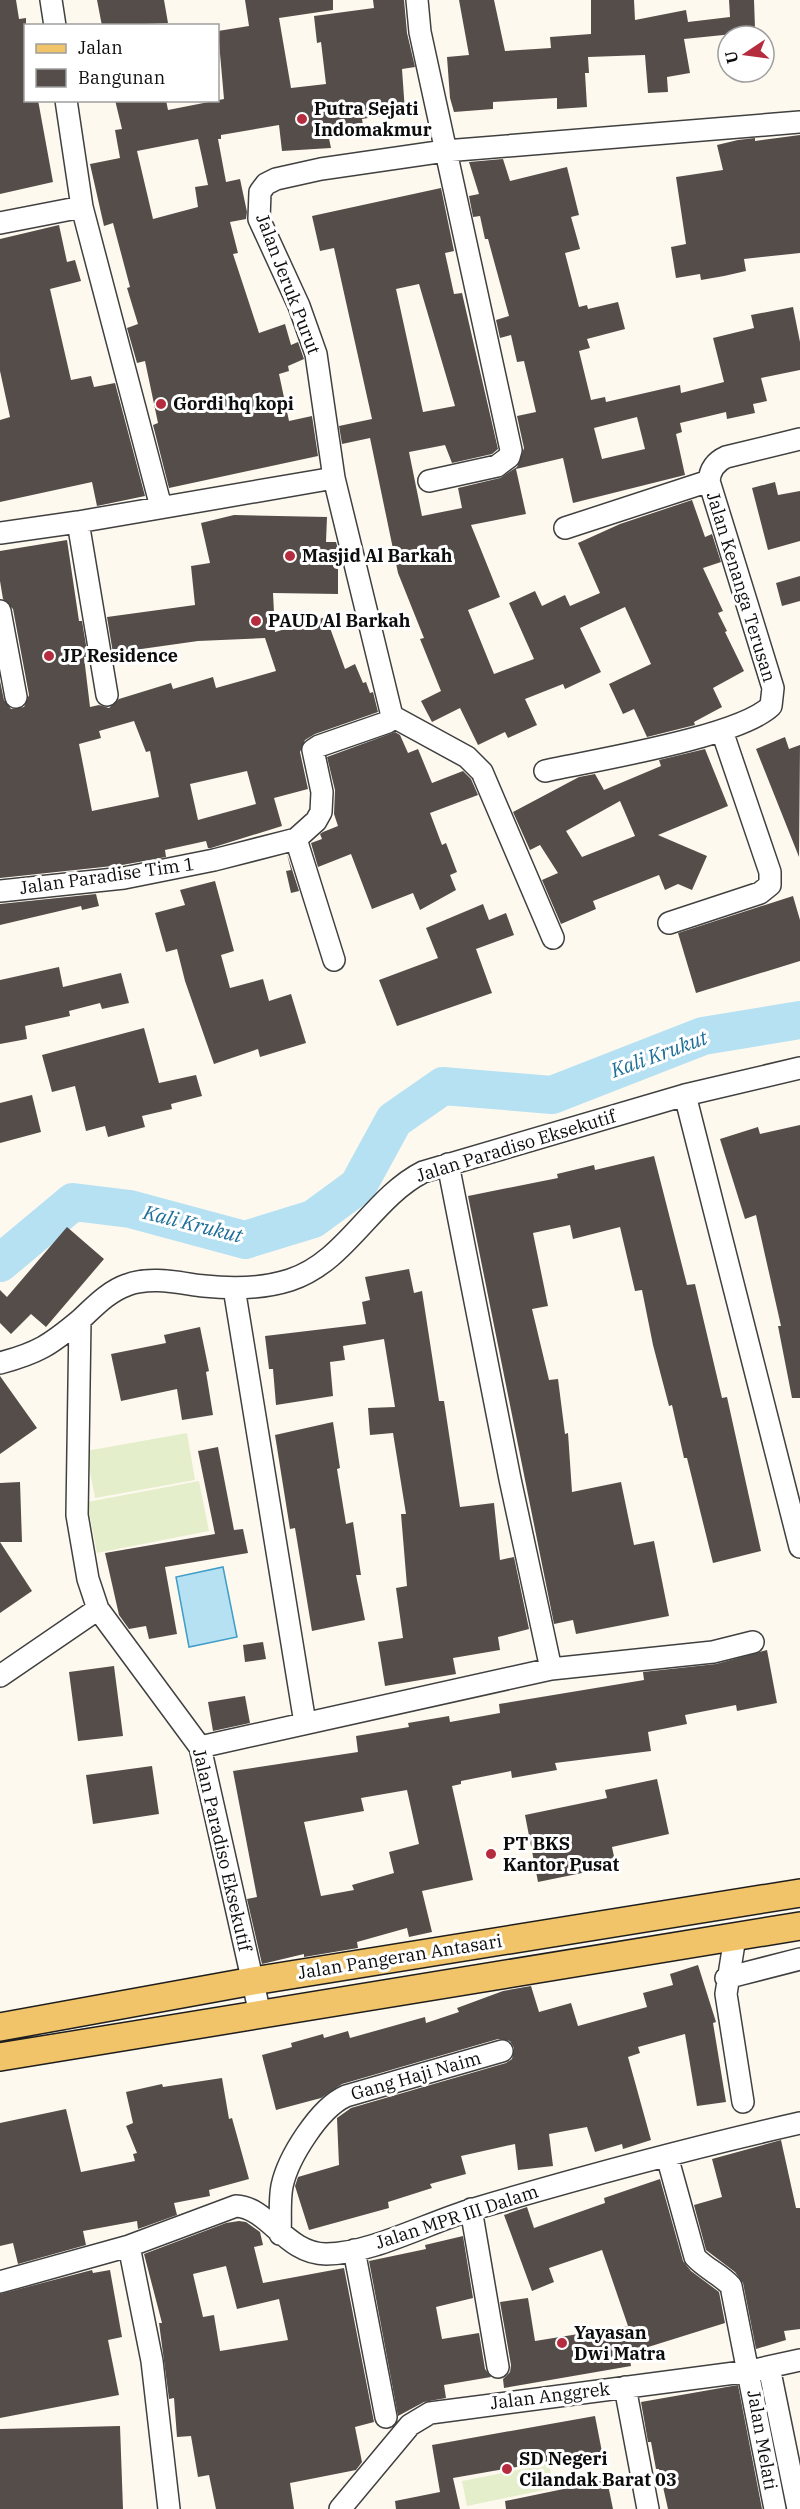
<svg xmlns="http://www.w3.org/2000/svg" width="800" height="2509" font-family="'IBM Plex Serif',serif">
<rect width="100%" height="100%" fill="#fef9ee"/>
<!-- pitch -->
<path fill="#e5eecb" d="M187,1433L195,1480L95,1498L86,1451Z
M199,1481L209,1531L97,1553L87,1502Z
M549,2464L554,2488L467,2506L462,2481Z"/>
<!-- water -->
<path fill="#b5e1f3" stroke="#409dc6" stroke-width="1.5" d="M223,1567L237,1637L189,1647L176,1577Z"/>
<g fill="none" stroke-linecap="round" stroke-linejoin="round">
<!-- river -->
<path stroke="#b5e1f3" stroke-width="38" d="M0,1263L73,1202L130,1209L245,1240L313,1219L358,1186L394,1120L443,1086L552,1095L703,1036L800,1020"/>
</g>
<!-- building -->
<path fill="#554d4a" fill-rule="evenodd" d="M0,0H16L19,19L26,18V100H38L53,182L0,194Z
M97,0H164L168,23L102,26Z
M245,0H333V10L279,18L291,88L326,84L321,42L317,43L314,16L374,8L373,0H404L407,33L415,67L402,69L405,112L362,119L363,125L327,129L331,148L282,151L279,125L221,135V139H218L226,182L240,179L247,212L246,219L230,222L238,253L233,254L259,333L285,324L291,345L298,342L304,359L288,366L289,371L279,374L289,421L312,416L318,456L169,488L153,425L158,423L145,361L137,363L127,328L138,324L127,288L130,287L113,223L104,226L90,164L120,158L115,130L122,129L115,100H166L168,110L224,99L218,31L249,26ZM198,139L208,185L195,187L198,207L153,219L137,151Z
M459,0H494L505,51L551,48L550,37L591,34V0H634L635,20L686,10L688,22L730,17L729,0H754L755,28L732,29L733,34L684,39L690,73L667,77L668,92L648,93L645,55L588,57L589,73H585L587,107L557,109V98L493,102V109L454,112L450,98L447,57L469,55Z
M800,135V253L744,259L746,271L724,276L701,280L700,274L676,278L671,247L686,244L676,177L723,170L717,145L738,140L755,138V141Z
M503,159L510,181L567,167L579,215L571,217L580,249L565,253L579,307L587,305L588,309L618,302L625,329L587,339L590,348L579,351L591,400L605,397L606,402L680,385L681,393L724,382L713,338L754,328L751,315L793,307L800,342V370L761,378L767,401L753,404L755,413L727,419L726,412L680,423L682,432L676,434L685,475L573,503L563,458L516,469L526,514L471,525L500,597L468,610L494,674L534,659L509,603L535,591L542,606L565,595L570,606L600,593L578,543L620,524L692,500L705,537L712,534L721,562L703,568L723,611L718,613L727,631L725,632L744,671L713,688L722,707L694,722L695,725L647,737L634,709L623,714L609,684L651,664L625,607L580,628L601,672L565,689L563,684L525,699L537,725L508,738L505,732L478,745L460,708L432,722L421,701L441,691L420,639L424,638L398,573L370,438L342,444L339,426L372,419L334,248L320,251L312,216L441,188L454,251L445,253L454,294L462,293L498,449L492,454L452,463L445,445L409,452L422,516L462,508L458,488L500,478L517,467L524,448L517,416L536,412L524,361L517,362L511,335L500,338L496,320L509,316L488,239H485L480,216L473,217L469,196L479,194L469,162ZM419,284L455,406L423,412L396,289ZM637,417L645,449L602,459L594,428Z
M59,225L67,262L75,260L81,281L50,289L71,380L91,376L94,387L115,383L145,496L97,506L92,482L0,502V420L10,417L0,371V239Z
M775,482L778,495L800,491V541L768,550L752,488Z
M234,515L327,517L326,542H336L338,549V594L273,593L275,632L326,617L345,669L355,664L363,683L366,682L370,693L373,692L378,712L315,734L305,740L300,752L308,789L274,798L282,826L211,848H208L206,841L165,850L166,857L122,865L0,878V681L4,700L11,709L24,707L29,695L13,609L3,599L0,581V551L67,540L79,621H82L88,657H84L90,707L99,705L109,708L119,699L171,683L173,689L213,677L216,688L276,671L265,638L198,641L113,653L107,617L195,605L191,566L210,563L201,523ZM134,721L146,752L150,751L159,797L92,811L79,744L101,738L99,731ZM247,771L256,804L198,820L190,784Z
M800,576V601L782,606L776,583Z
M395,732L400,735L408,753L418,749L432,783L463,771L471,779L478,795L430,813L442,845L446,843L457,872L450,875L456,890L420,910L413,893L372,909L351,854L318,867L311,843L322,839L320,834L323,832L338,826L334,814L335,790L327,757Z
M785,737L789,749L800,745L799,857L756,749Z
M705,749L728,806L658,835L707,856L692,890L678,884L665,890L659,875L593,901L596,909L561,924L542,880L558,873L540,845L530,850L513,812L579,777L595,774L604,790L661,766L659,760ZM620,801L635,836L582,857L566,831Z
M287,854L299,891L291,893L286,871L291,870Z
M215,881L234,951L221,955L230,988L263,979L269,1001L291,994L306,1043L260,1057L258,1049L214,1064L185,981L177,949L166,952L155,913L185,905L180,890Z
M96,894L99,906L82,910L81,906L0,925V904Z
M793,896L800,920V961L696,993L678,933Z
M483,904L489,920L506,913L514,935L476,949L492,993L397,1026L379,980L438,958L426,928Z
M59,967L63,987L121,973L129,1003L102,1009L100,1003L69,1011L70,1016L25,1026L27,1039L0,1044V980Z
M144,1028L159,1083L196,1075L202,1096L171,1104L172,1109L142,1116L145,1127L108,1137L105,1126L86,1131L75,1086L52,1092L42,1055Z
M32,1095L41,1132L0,1143V1103Z
M800,1125V1398H792L778,1326H781L756,1215L745,1219L720,1139L758,1127L760,1134Z
M654,1156L687,1285L695,1284L722,1398L727,1397L761,1551L713,1563L687,1458H684L672,1405L669,1406L653,1345L642,1290L635,1291L620,1227L573,1239L570,1225L533,1233L548,1306L532,1309L549,1380L558,1379L565,1434L568,1433L572,1492L621,1482L634,1545L654,1541L669,1616L576,1634L573,1620L554,1624L468,1196L558,1178L557,1174L594,1165L595,1170Z
M67,1227L104,1259L46,1327L31,1314L11,1334L0,1323V1290L7,1297Z
M409,1269L414,1293L422,1291L439,1401H444L460,1507L494,1503L500,1560L514,1557L529,1629L498,1637L500,1650L453,1658L456,1674L385,1686L378,1642L403,1638L396,1588L407,1586L401,1514H406L393,1433L370,1435L368,1408L395,1407L384,1339L343,1346L345,1360L330,1362L333,1396L276,1405L273,1369H269L265,1336L366,1324L362,1302L370,1300L365,1277Z
M200,1327L209,1371L206,1372L213,1415L182,1420L177,1389L121,1401L111,1354L166,1343L164,1335Z
M0,1376L37,1428L0,1454Z
M333,1422L340,1468L337,1469L346,1524L353,1522L361,1575H356L365,1620L312,1631L295,1528L290,1529L275,1435Z
M218,1447L234,1530L243,1529L248,1553L165,1567L177,1634L149,1639L146,1626L129,1629L119,1615L105,1553L215,1534L198,1451Z
M20,1482L22,1542H0V1483Z
M0,1542L32,1591L0,1613Z
M263,1642L266,1659L245,1662L243,1645Z
M767,1650L777,1703L737,1711L736,1705L685,1715L687,1724L648,1732L651,1751L555,1763L557,1770L512,1778L511,1771L461,1781V1784L452,1786L473,1880L422,1891L432,1932L409,1937L407,1928L357,1942L358,1948L304,1957V1954L262,1964L247,1899L257,1897L233,1771L358,1752L356,1736L409,1727L408,1723L449,1716L450,1722L500,1713L499,1704L644,1680L643,1672L716,1664ZM407,1790L419,1844L389,1852L394,1873L352,1885L354,1890L321,1896L304,1822L364,1811L361,1798Z
M114,1666L123,1736L78,1741L69,1672Z
M245,1696L250,1723L213,1731L208,1702Z
M152,1766L159,1814L93,1824L86,1775Z
M657,1779L669,1834L612,1847L616,1866L538,1882L525,1815L607,1798L605,1790Z
M698,1965L716,2022L713,2023L726,2102L697,2106L685,2034L638,2047L640,2053L628,2057L651,2140L623,2149L622,2144L595,2152L587,2127L549,2134L553,2166L518,2170L515,2144L461,2156L466,2174L430,2184L432,2188L388,2202L389,2208L309,2230L295,2186L298,2177L339,2165L337,2118L351,2108L506,2063L512,2059L514,2048L510,2041L498,2039L342,2084L321,2098L276,2110L262,2055L292,2047L291,2043L323,2034L324,2038L348,2031L350,2038L425,2017L426,2023L459,2012L457,2008L503,1991L531,1986L539,2012L571,2003L578,2026L647,2007L643,1993L673,1985L670,1974Z
M222,2078L229,2119L232,2118L249,2179L209,2190L210,2196L174,2203L177,2215L138,2229L137,2221L83,2231L86,2245L18,2264L13,2243L0,2246V2123L66,2109L81,2172L135,2161L133,2154L137,2153L126,2126L133,2123L126,2092L162,2084L163,2087Z
M781,2140L796,2208H800V2329L784,2331L786,2340L756,2349L743,2283L735,2272L706,2250L694,2205L722,2197L712,2159Z
M660,2179L683,2261L691,2271L719,2292L725,2323L629,2353L631,2366L504,2388L503,2379L510,2372L511,2365L500,2302L528,2298L535,2341L628,2326L602,2250L549,2268L554,2282L532,2291L504,2215L527,2207L534,2228L605,2203L604,2198Z
M239,2221L246,2222L260,2232L263,2245L254,2247L263,2283L344,2268L374,2422L355,2427L362,2462L356,2470L290,2483L294,2509H216L209,2475L198,2477L191,2436L177,2437L174,2398L169,2399L159,2323H162L144,2254L226,2223ZM226,2266L237,2309L279,2299L288,2340L220,2351L214,2315L203,2317L193,2274Z
M463,2236L473,2298L436,2307L442,2339L479,2333L485,2369L491,2377L444,2385L446,2398L424,2402L398,2416L369,2261L426,2249L425,2245Z
M92,2270L93,2273L110,2270L122,2337L108,2340L119,2395L0,2418V2294Z
M738,2385L762,2509H668L659,2469H656L651,2442H648L641,2402Z
M595,2416L602,2452L453,2478L460,2509H396L395,2501L440,2492L432,2445Z
M120,2426L123,2509H0V2429Z
M607,2480L613,2509H506L505,2501Z"/>
<g fill="none" stroke-linecap="round" stroke-linejoin="round">
<defs>
<path id="minor" d="M51,0L55,26
M417,0L420,32L511,450L509,457L497,466L429,481
M66,100L82,207L161,507
M0,223L82,207
M78,522L107,695
M565,528L709,481
M0,533L78,522L334,478
M0,611L16,697
M392,716L467,757L482,772L553,938
M545,771C595,760 739,737 771,706L773,688L709,481C710,470 715,462 726,457L800,439
M296,839L334,960
M0,891L124,878L214,860L296,839L316,821L321,812L322,792L313,750L319,746L388,722L392,716L334,478L316,354L299,306L259,219L260,192L266,184L276,179L321,169L445,151L800,122
M669,923L760,893L770,885V872L722,731
M685,1095L800,1547
M448,1164L510,1479L551,1669
M234,1288L305,1723
M0,1363C38,1353 50,1345 80,1320
M0,1676L98,1609
M200,1747L551,1669L713,1652L753,1642
M735,1937L726,1994L743,2102
M726,1978L800,1959
M260,2014L200,1747L98,1609L88,1579L77,1515L80,1320C94,1307 109,1291 127,1285C151,1276 179,1283 204,1286C232,1289 262,1289 290,1280C346,1262 372,1198 423,1172L685,1095L800,1068
M667,2156L695,2257C706,2269 720,2274 731,2286L775,2509
M471,2209L498,2367
M280,2234C281,2219 279,2202 282,2186C288,2158 319,2108 346,2096L502,2051
M129,2246L152,2361L169,2509
M354,2250L386,2417
M0,2282L129,2246L236,2206C268,2207 286,2254 326,2254C371,2254 429,2222 474,2209C582,2177 690,2148 800,2123
M769,2367L798,2509
M625,2387L648,2509
M340,2509L410,2425L430,2413L750,2371L800,2360"/>
<path id="major" d="M0,2027L253,1981L800,1893
M0,2057L800,1926"/>
</defs>
<!-- minor casing -->
<use href="#minor" stroke="#404040" stroke-width="24"/>
<!-- major casing -->
<use href="#major" stroke="#1e1e1e" stroke-width="30"/>
<!-- minor -->
<use href="#minor" stroke="#fff" stroke-width="21"/>
<!-- major -->
<use href="#major" stroke="#f1c46a" stroke-width="27"/>
</g>
<!-- markers -->
<g fill="#b62c3f" stroke="#fff" stroke-width="2">
<circle cx="302" cy="119" r="6"/>
<circle cx="161" cy="404" r="6"/>
<circle cx="290" cy="556" r="6"/>
<circle cx="256" cy="621" r="6"/>
<circle cx="49" cy="656" r="6"/>
<circle cx="491" cy="1854" r="6"/>
<circle cx="562" cy="2343" r="6"/>
<circle cx="507" cy="2469" r="6"/>
</g>
<g text-anchor="middle" stroke-width="6" stroke-linejoin="round" paint-order="stroke">
<!-- poi labels -->
<g font-size="18" font-weight="bold" fill="#0d0d0d" stroke="#fff" text-anchor="start">
<text x="314" y="115">Putra Sejati<tspan x="314" dy="21">Indomakmur</tspan></text>
<text x="173" y="410">Gordi hq kopi</text>
<text x="302" y="562">Masjid Al Barkah</text>
<text x="268" y="627">PAUD Al Barkah</text>
<text x="61" y="662">JP Residence</text>
<text x="503" y="1850">PT BKS<tspan x="503" dy="21">Kantor Pusat</tspan></text>
<text x="574" y="2339">Yayasan<tspan x="574" dy="21">Dwi Matra</tspan></text>
<text x="519" y="2465">SD Negeri<tspan x="519" dy="21">Cilandak Barat 03</tspan></text>
</g>
<!-- street labels -->
<g font-size="18" fill="#0d0d0d" stroke="#fff">
<text transform="translate(288 284) rotate(69)" y="6">Jalan Jeruk Purut</text>
<text transform="translate(741 587) rotate(73)" y="6">Jalan Kenanga Terusan</text>
<text transform="translate(107 876) rotate(-8)" y="6">Jalan Paradise Tim 1</text>
<text transform="translate(516 1146) rotate(-17)" y="6">Jalan Paradiso Eksekutif</text>
<text transform="translate(222 1850) rotate(77)" y="6">Jalan Paradiso Eksekutif</text>
<text transform="translate(400 1957) rotate(-9)" y="6">Jalan Pangeran Antasari</text>
<text transform="translate(416 2076) rotate(-16)" y="6">Gang Haji Naim</text>
<text transform="translate(457 2217) rotate(-18)" y="6">Jalan MPR III Dalam</text>
<text transform="translate(550 2396) rotate(-7)" y="6">Jalan Anggrek</text>
<text transform="translate(762 2440) rotate(80)" y="6">Jalan Melati</text>
</g>
<!-- water labels -->
<g font-size="20" font-style="italic" fill="#1d6e98" stroke="#fff">
<text transform="translate(659 1054) rotate(-20)" y="7">Kali Krukut</text>
<text transform="translate(193 1224) rotate(14)" y="7">Kali Krukut</text>
</g>
</g>
<!-- legend -->
<rect x="24" y="24" width="195" height="78" fill="#ffffff" stroke="#9e9e9e" stroke-width="1.5"/>
<rect x="36" y="44" width="30" height="9" fill="#f1c46a" stroke="#9e9e9e" stroke-width="1.5"/>
<text x="78" y="54" font-size="18" fill="#0d0d0d">Jalan</text>
<rect x="36" y="69" width="30" height="18" fill="#554d4a" stroke="#9e9e9e" stroke-width="1.5"/>
<text x="78" y="84" font-size="18" fill="#0d0d0d">Bangunan</text>
<!-- north arrow -->
<g transform="translate(746 54) rotate(257)"><circle r="28" fill="#ffffff" stroke="#9e9e9e" stroke-width="1.5"/>
<path d="M0-4.5L10 22L0 15L-10 22Z" fill="#b62c3f"/>
<text y="-9" font-size="16" font-weight="bold" text-anchor="middle" fill="#0d0d0d">U</text>
</g>
</svg>
